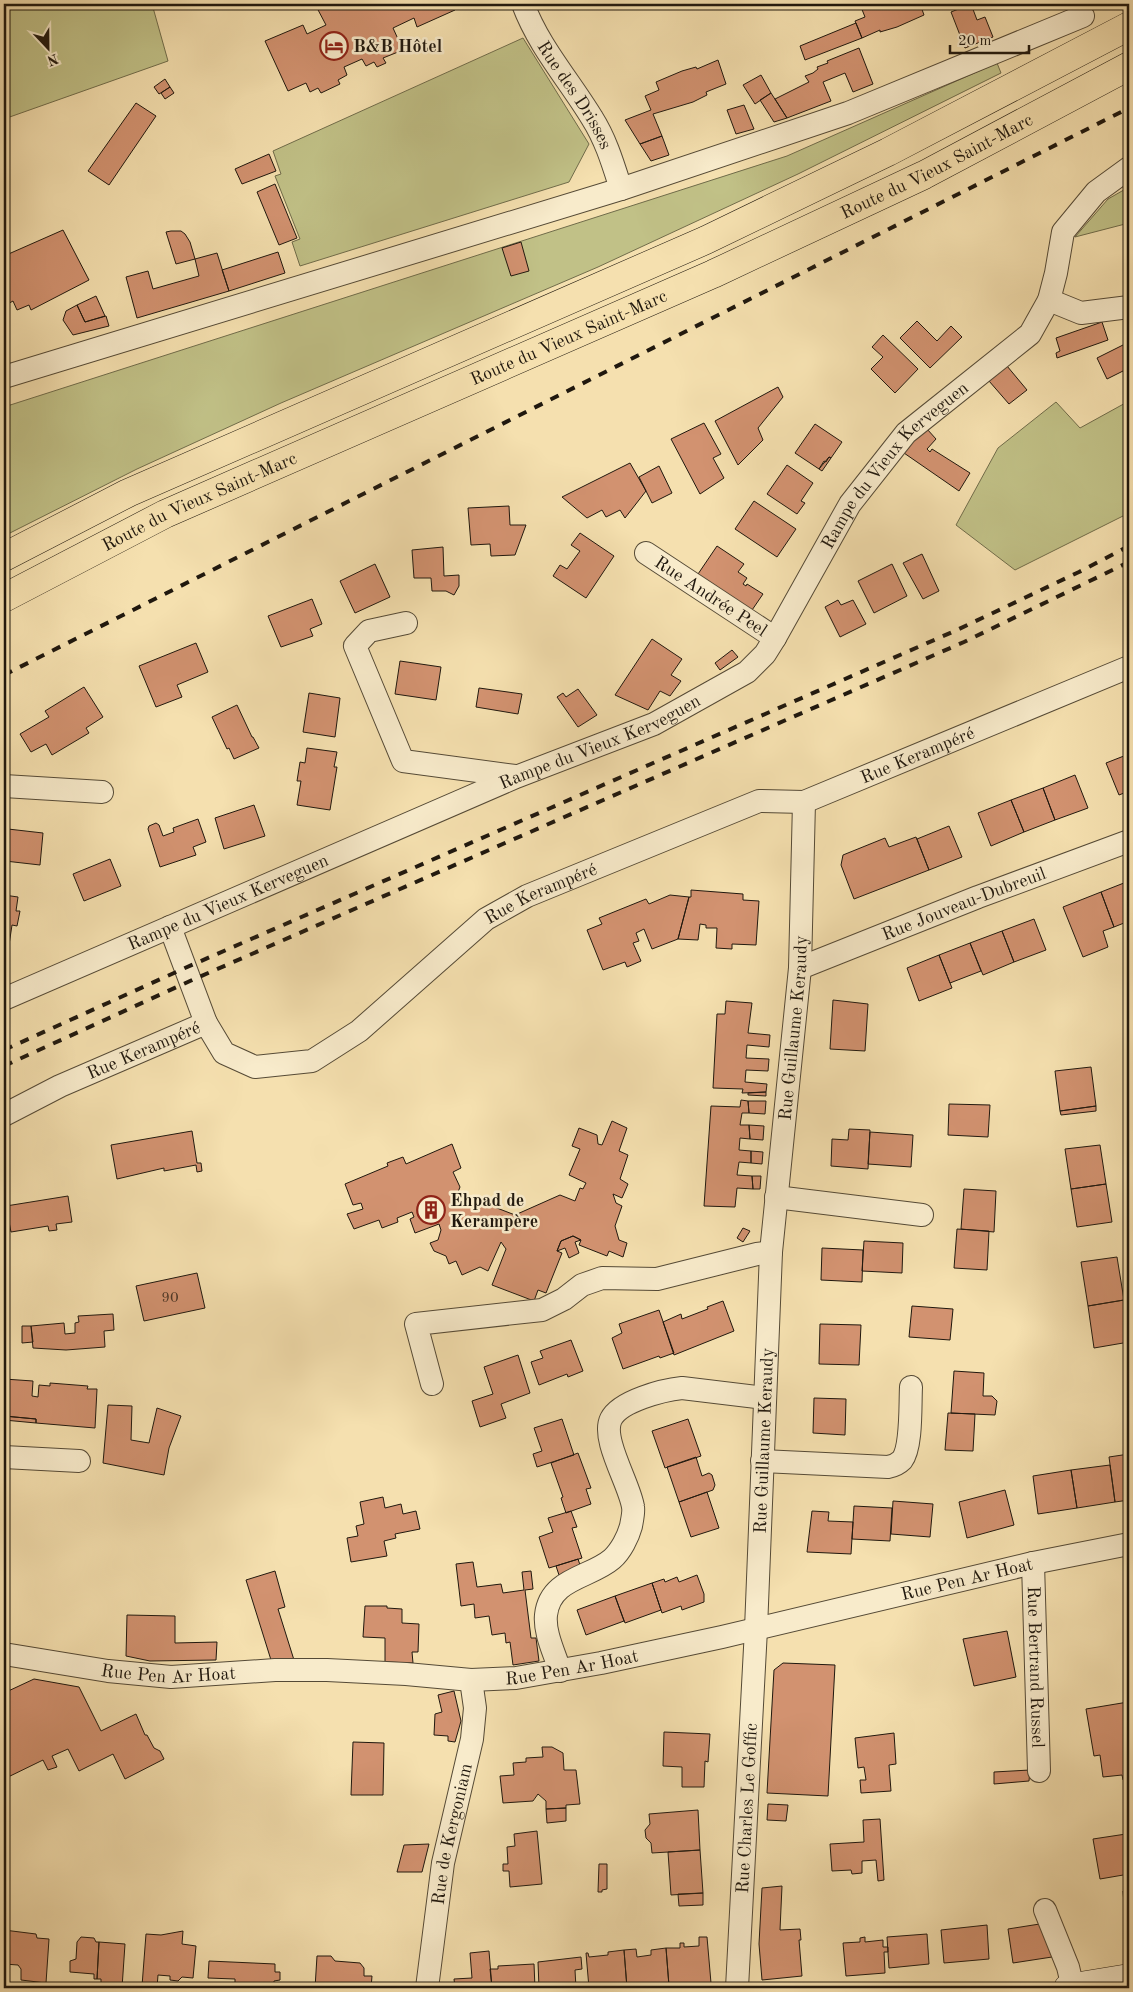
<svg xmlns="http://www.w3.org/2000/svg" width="1133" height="1992" font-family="'Old Standard TT',serif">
<rect width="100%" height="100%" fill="#f5e0af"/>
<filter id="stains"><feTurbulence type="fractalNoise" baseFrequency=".004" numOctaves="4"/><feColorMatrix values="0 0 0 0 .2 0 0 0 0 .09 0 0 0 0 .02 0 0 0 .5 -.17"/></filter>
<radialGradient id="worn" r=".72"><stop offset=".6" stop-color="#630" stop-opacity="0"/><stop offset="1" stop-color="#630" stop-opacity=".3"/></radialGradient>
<!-- green -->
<path fill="#c1c187" stroke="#706c4a" d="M4,4H152L168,61L4,119Z
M523,38L589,144L569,182L300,266L292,242L300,239L275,176L281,174L273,151Z
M997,63L1001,73L798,174L598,267L281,403L137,469L4,536V407L787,156Z
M1129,187V223L1075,237L1108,199Z
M1129,401V513L1015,570L956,525L998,448L1056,402L1080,428Z"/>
<!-- building -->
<path fill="#d29270" stroke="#20180e" d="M321,4H361L362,7L369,4H452L455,10L417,27L414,18L393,28L403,50L383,58L386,63L377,67L374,62L366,66L362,59L344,67L347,75L338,80L340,84L321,93L318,88L310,92L306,83L288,91L265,41L303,25L307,34L326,25L316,6Z
M869,4H920L924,15L897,27L880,32V30L862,38L855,21L865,17L861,7Z
M971,4L977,20L985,17L993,37L965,48L951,12Z
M856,23L862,38L805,60L800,46Z
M859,48L873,84L853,92L845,73L823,82L831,101L787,118L775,99L809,82L805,76L813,73L818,69L817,67L828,63L827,61Z
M718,60L726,84L706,92L707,95L693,102L653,114L662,136L640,144L625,120L651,110L645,96L659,90L656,82L682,71L696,67L697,69Z
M761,75L771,93L755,104L743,85Z
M165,79L170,87L159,94L154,87Z
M170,87L174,93L165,99L161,93Z
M771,93L787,118L774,122L760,100Z
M136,103L156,116L109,185L88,171Z
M744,105L754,129L736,134L727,110Z
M662,136L669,155L651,161L640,144Z
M269,154L276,171L242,184L235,169Z
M275,184L297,238L279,245L257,192Z
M63,230L89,280L31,310L29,305L17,310L13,301L4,306V256Z
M171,231H181L185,234L190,242L195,259L176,264L166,232Z
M521,242L529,271L511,276L502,248Z
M278,252L285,273L229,291L222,270Z
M217,253L229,291L137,318L126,277L148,271L153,289L199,276L195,259Z
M96,296L105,316L85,322L77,305Z
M77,305L85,322L106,316L109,326L73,335L63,320L66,311Z
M917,321L937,341L951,326L962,337L930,368L900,338Z
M1102,322L1108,340L1057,358L1056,353L1060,351L1056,338Z
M883,335L918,369L895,393L871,369L883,357L872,347Z
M1129,342V368L1107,379L1097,358Z
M1007,366L1027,390L1009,404L989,381Z
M778,387L783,397L758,428L763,440L738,465L715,421Z
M704,423L721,454L713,458L724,478L700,494L671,439Z
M815,424L842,442L831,458L829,457L826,462L824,461L819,469L795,453Z
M927,429L936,439L927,449L930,452L932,449L970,473L959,491L904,453L918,435Z
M829,457L831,458L822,471L819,469Z
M630,463L646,491L625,518L620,510L606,517L602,510L587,518L562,497Z
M787,465L813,483L801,501L805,503L797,514L767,494Z
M659,466L672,493L652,503L639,477Z
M754,501L796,529L777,557L735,529Z
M509,506L510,525H526L515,555L491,556L490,544L471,545L468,508Z
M580,533L614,556L586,598L553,576L560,565L567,569L580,551L571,545Z
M717,546L744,564L738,572L747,578L743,584L746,586L747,584L763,594L750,613L696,577Z
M443,547L444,576L459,575V586L454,595L446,591H432L431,578H414L412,550Z
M922,554L939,591L923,599L903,563Z
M375,564L390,597L355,613L340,581Z
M892,564L907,596L874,613L858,581Z
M312,599L322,624L310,629L313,636L281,647L268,616Z
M838,600L841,605L853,600L866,624L840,637L825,607Z
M652,639L682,659L671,675L681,681L670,696L660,691L648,710L615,695Z
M196,643L208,672L177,685L182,697L156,707L139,666Z
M732,650L738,657L720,670L715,663Z
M400,661L441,667L436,700L395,694Z
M84,687L103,717L86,728L89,733L52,755L46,744L31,752L20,734L49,717L45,711Z
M479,688L522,694L518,714L476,707Z
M578,689L597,715L578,727L557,697L563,693L566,697Z
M309,693L340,698L335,737L303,732Z
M237,705L252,737H253L259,748L234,759L229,748L227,749L212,717Z
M307,748L337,752L334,767H337L330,810L297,805L301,781H297L300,762L305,763Z
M1129,754V791L1119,795L1106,763Z
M1075,775L1088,808L1055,820L1043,788Z
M1043,788L1055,820L1024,832L1011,800Z
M1011,800L1024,832L991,846L978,813Z
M254,805L265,836L224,849L215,818Z
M198,819L206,842L193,847L196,855L160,867L148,829L149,826L156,823L159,825L163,836L174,832L173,828Z
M949,826L962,857L929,870L917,839Z
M8,829L43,833L40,865L5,861Z
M916,837L929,870L854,899L841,865L843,855L885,838L889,847Z
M110,859L121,886L84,901L73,874Z
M1129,881V921L1114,927L1101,892Z
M691,890L743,894V900L759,901L756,945L732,944V949L716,948L717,928H706V925L700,924L698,940L678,939L689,897H691Z
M1101,892L1114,927L1103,931L1108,947L1083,957L1063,907Z
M4,895L18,897L16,911H20L17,926L12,925L9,945L4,944Z
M670,895L689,897L678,939L652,949L644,929L636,933L639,941L633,943L641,961L627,967L625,962L603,970L587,930L602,924L599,918L646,899L649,904Z
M1034,919L1046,950L1014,962L1002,931Z
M1002,931L1014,962L983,975L970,943Z
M970,943L981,971L950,983L939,955Z
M939,955L952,988L919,1001L907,968Z
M833,1000L868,1004L865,1051L830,1049Z
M726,1001L752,1003L748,1033L770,1035L769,1047L747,1045L746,1058L769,1059L768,1071L746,1070L745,1082L767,1084L766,1092L742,1093L743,1089L713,1088L717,1014H725Z
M1091,1067L1096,1106L1060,1111L1055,1071Z
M766,1092V1096L748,1095V1093Z
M741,1100L748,1101L749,1113H742L740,1125H749L750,1139L740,1138L739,1150L751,1151V1163L739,1162L737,1175L752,1176L753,1189L737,1188L735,1207L704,1206L711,1106L740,1107Z
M748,1101H766L765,1114L749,1113Z
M949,1104L990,1105L988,1137L948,1135Z
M1096,1106V1111L1061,1115L1060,1111Z
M612,1121L627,1128L619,1151L628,1155L620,1179L628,1184L622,1198L613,1194L616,1203L622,1206L615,1226L619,1240L627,1243L623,1257L609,1251L607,1256L579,1245L581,1240L573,1236L561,1241L557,1251L562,1253L546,1293L538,1290L534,1301L492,1285L506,1249L501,1242L488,1271L480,1267L462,1275L456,1261L449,1264L446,1256L434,1251L430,1243L438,1240L441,1230L439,1224L415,1233L410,1219L414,1217L412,1212L397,1218L398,1222L382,1228L379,1220L354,1229L347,1214L363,1209L361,1203L353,1205L345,1184L388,1166L387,1163L403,1157L406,1164L452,1144L461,1168L453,1172L460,1187L456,1197L469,1202L471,1198L515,1215L560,1195L575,1201L580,1188L583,1189L586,1183L569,1175L580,1149L572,1146L579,1128L597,1135L598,1144L602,1145Z
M749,1125L764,1126L763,1140L750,1139Z
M849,1129L870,1130L868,1169L831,1166L832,1139L848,1140Z
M192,1131L197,1163H201L202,1171L197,1172L196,1165L164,1171V1168L117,1179L111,1145Z
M870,1132L913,1135L911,1167L868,1164Z
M1100,1145L1106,1184L1071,1189L1065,1149Z
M751,1151L763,1152L762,1164L751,1163Z
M752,1176H761L760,1189H753Z
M1106,1184L1112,1222L1077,1227L1071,1189Z
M964,1189L996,1191L994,1232L961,1229Z
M68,1196L72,1222L56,1224L57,1230L49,1231L48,1226L11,1232L6,1206Z
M743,1228L750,1231L743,1242L737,1238Z
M957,1229L989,1231L987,1270L954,1268Z
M573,1236L581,1240L575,1242L579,1253L569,1258L565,1248L557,1251L561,1241Z
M864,1241L903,1243L902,1273L862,1271Z
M822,1248L863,1250L862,1282L821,1280Z
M1117,1257L1124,1300L1088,1306L1081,1262Z
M197,1273L205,1308L144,1321L136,1286Z
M1124,1300L1129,1342L1094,1348L1088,1306Z
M4,1301H8L7,1328H4Z
M723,1301L734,1331L674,1355L663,1322L681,1314L682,1319L708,1309L707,1307Z
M912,1306L953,1309L950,1340L909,1337Z
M659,1310L674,1353L660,1358L659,1356L623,1369L612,1338L622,1333L619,1324Z
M113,1314L114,1330L104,1331L105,1347L66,1350L33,1348L31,1326L64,1323L65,1334L75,1333V1323L79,1322L78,1316Z
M820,1324L861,1325L859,1365L819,1364Z
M22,1326H31L33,1342L22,1343Z
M571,1340L583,1371L568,1377L567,1374L539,1385L531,1362L543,1358L540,1351Z
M518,1355L530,1393L501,1404L506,1418L480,1427L472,1401L493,1394L484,1367Z
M954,1371L984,1373L983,1396H992L997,1401L995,1415L951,1413Z
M4,1379L33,1381L32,1396L38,1397L39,1385L50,1386V1383L88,1386L87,1389H97L95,1428L36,1423V1419L4,1416Z
M814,1398L846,1399L845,1435L813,1433Z
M108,1405L132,1406L131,1440L149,1443L157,1408L181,1416L169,1448L164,1475L103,1463Z
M948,1413L975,1414L973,1451L945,1450Z
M4,1416L36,1419V1423L4,1420Z
M562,1419L574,1455L537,1467L533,1454L542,1451L534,1428Z
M688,1419L701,1456L665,1468L652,1431Z
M578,1453L591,1488L586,1489L591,1504L566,1513L561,1498L563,1497L551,1463Z
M1129,1454V1500L1115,1502L1109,1457Z
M696,1457L702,1476L709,1473L712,1475L715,1485L713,1490L679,1502L667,1467Z
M1110,1465L1115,1502L1077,1508L1071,1470Z
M1071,1470L1077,1508L1038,1514L1033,1476Z
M1005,1490L1014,1525L967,1538L959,1502Z
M707,1492L719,1528L691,1537L679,1502Z
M383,1497L385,1508L401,1504L403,1514L416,1511L420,1529L395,1534L396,1538L384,1541L387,1556L351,1562L347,1538L358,1536L356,1526L364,1524L360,1502Z
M893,1501L933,1504L930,1537L891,1534Z
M854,1506L892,1508L890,1541L852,1539Z
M571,1511L577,1527L572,1528L582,1558L549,1568L539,1537L553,1532L548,1518Z
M812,1511L829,1512L828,1521L853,1522L851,1554L807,1552Z
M578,1559L581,1568L559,1575L556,1566Z
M473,1562L477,1587L501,1584L503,1593L524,1590L522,1572L531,1571L533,1589L525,1590L531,1638H536L539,1661L513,1665L510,1642L506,1643L505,1633L492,1635L489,1616L475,1618L474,1604L461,1606L456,1564Z
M275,1571L285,1607L278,1609L294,1660H271L246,1580Z
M697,1575L704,1594V1602L682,1610L681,1606L662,1613L652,1583L664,1579L665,1582L677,1577L679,1582Z
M652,1583L661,1610L625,1623L615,1596Z
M615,1596L624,1621L586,1635L577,1610Z
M365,1606H387V1608L402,1609V1623L419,1624L418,1652H412L413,1663L385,1662V1638L363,1637Z
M127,1615L175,1616V1643L217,1642L216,1660L150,1661L126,1656Z
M1007,1631L1016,1677L974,1686L963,1639Z
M783,1663L835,1665L828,1796L767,1793L774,1670Z
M34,1679L79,1687L101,1731L136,1714L145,1735H147L154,1748L160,1751L164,1759L125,1779L113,1754L79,1771L68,1749L52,1756L57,1767L48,1770L43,1760L4,1779V1693Z
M454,1691L461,1721L455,1742L448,1741V1736L434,1735L435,1714L442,1712L438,1695Z
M1128,1702L1129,1779L1123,1780L1122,1775L1103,1777L1100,1755L1094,1756L1086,1709Z
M664,1732L710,1734L708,1762L705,1761L704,1787H682V1767L663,1766Z
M894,1733L896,1764L889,1765L891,1791L861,1793L860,1780H866L864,1767L858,1768L855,1738Z
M353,1742L384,1743L383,1795H351Z
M542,1747H552L563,1753L564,1770H576L580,1804L566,1805V1808L546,1809V1801L538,1794L533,1801L503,1803L500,1776L514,1775L513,1763L526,1762V1758L543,1757Z
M1030,1770L1029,1781L994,1784V1772Z
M768,1804L788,1805L786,1821L767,1820Z
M566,1808V1821L547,1823L546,1809Z
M698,1810L700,1850L652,1853L651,1843L646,1838L645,1830L650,1824L649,1814Z
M880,1819L884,1880L878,1881L876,1860L862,1861V1873L852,1874L851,1870L832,1871L830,1844L864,1842L863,1820Z
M537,1831L542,1884L510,1887L509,1871H503V1864H508L507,1847L515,1846L514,1834Z
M1126,1834L1129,1855V1874L1100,1879L1093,1839Z
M429,1844L422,1872H397L404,1845Z
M700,1850L703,1893L671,1895L668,1852Z
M599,1864H607V1889L602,1890V1892H598Z
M782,1886L780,1930L800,1929L801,1940H799L802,1976L762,1980L759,1944L762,1888Z
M1123,1891H1129V1903L1124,1904Z
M703,1893V1905L679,1906L678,1894Z
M1046,1923L1052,1957L1013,1963L1008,1929Z
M987,1925L989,1959L944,1963L941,1930Z
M4,1930L36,1934L37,1938L49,1939L46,1983L21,1980V1969L18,1965L4,1964Z
M183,1931L182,1944L196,1946L193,1978L182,1977L178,1981L170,1980V1976L158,1975L157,1988L142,1986L146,1934L161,1935Z
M927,1934L929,1964L889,1968L887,1937Z
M81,1937L94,1938L96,1942H99L97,1979H94V1974L70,1972V1961L76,1959L77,1942Z
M699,1937H707L711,1983L669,1986L666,1948H680V1943H684V1947L699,1946Z
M865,1937V1942L883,1940V1947H888V1952H884L885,1973L846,1976L843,1943L860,1942V1938Z
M99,1942L125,1944L122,1988L101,1987V1979H97Z
M666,1948L669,1986L627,1988L624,1950L636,1949L637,1957L651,1955V1950Z
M624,1950L627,1988H589L586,1953H588L589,1957L608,1955V1952Z
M489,1951L492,1988H455L454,1979L472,1978L470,1953Z
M317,1956H331L335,1961L360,1963L364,1968V1976H372L371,1988H315Z
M581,1957L582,1969L575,1970L576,1988H539L538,1962Z
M209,1961L275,1964V1972H280V1980L274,1981V1988H235V1979L208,1978Z
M534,1964L535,1988H492L490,1969H498V1966Z"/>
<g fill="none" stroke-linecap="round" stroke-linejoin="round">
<defs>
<g id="street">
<path id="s1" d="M523,4C539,47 569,80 592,118C606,140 613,164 621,189"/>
<path d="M1049,300L1081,313L1129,307"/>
<path d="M4,377L621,189L848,113L1083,16"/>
<path id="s2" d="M646,553L775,638"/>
<path d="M406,623L369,631L355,646L403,761L515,776"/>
<path d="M4,786L102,792"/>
<path d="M170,927L206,1023"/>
<path id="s3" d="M800,968L978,897L1129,841"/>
<path id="s4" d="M4,999L516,777L654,724L747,672L765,654L775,638L850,504L906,433L1030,334L1049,300L1056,273L1063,232L1096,192L1129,168"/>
<path id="s5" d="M4,1115L60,1086L206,1023L224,1053L255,1067L312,1061L359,1031L486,919L527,896L759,801L804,802L1129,667"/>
<path d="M776,1197L922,1215"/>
<path d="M432,1384L416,1324L542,1310L564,1299L582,1285L602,1278L657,1279L757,1254L771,1252"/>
<path d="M4,1457L79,1461"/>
<path d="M762,1461L888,1467C893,1466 898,1464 902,1460C912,1447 910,1405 911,1387"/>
<path id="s6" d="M1033,1563L1039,1771"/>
<path id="s7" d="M4,1654L108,1671L171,1677L275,1670H327L406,1674L471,1680L516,1678L601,1663L722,1637L1033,1563L1129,1544"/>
<path d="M560,1671C555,1654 544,1633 546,1615C550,1578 590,1578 612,1559C621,1551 628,1537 631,1526C632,1520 634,1512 633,1507C630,1485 601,1439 611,1419C620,1401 663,1390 682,1388L765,1398"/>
<path d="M1045,1910L1068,1967L1073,1988"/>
<path id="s8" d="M427,1988L443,1863L472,1739L475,1708L471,1680"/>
<path id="s9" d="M737,1988L756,1629L771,1252L800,968L804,802"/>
</g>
<path id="secondary" d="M1068,1988L1129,1978"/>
<g id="highway">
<path d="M4,557L128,493L706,240L888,152L1129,26"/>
<path id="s10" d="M4,598L165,514L713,274L924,175L1129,66"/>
</g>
</defs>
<!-- street casing -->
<use href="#street" stroke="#554a36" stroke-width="24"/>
<!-- secondary casing -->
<use href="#secondary" stroke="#20180e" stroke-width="29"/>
<!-- highway casing -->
<use href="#highway" stroke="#20180e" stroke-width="29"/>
<!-- street -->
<use href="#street" stroke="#f8ebcb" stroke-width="22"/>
<!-- secondary -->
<use href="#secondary" stroke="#f8ebcb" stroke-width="28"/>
<!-- highway -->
<use href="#highway" stroke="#f5e0af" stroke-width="28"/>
<!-- rail -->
<path stroke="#20180e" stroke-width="4" stroke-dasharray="9 9" stroke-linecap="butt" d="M4,675L1129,108
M4,1050L185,968L957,630L1079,572L1129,546
M4,1066L190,981L964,642L1129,562"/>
</g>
<!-- icons -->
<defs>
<symbol id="hotel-ring" viewBox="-11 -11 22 22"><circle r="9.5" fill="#f8ebcb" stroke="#8f2418" stroke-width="1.5"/><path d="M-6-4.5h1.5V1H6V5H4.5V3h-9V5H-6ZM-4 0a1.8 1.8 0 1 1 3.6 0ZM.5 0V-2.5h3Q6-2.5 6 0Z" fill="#8f2418"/></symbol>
<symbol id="building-ring" viewBox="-11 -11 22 22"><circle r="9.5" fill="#f8ebcb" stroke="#8f2418" stroke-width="1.5"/><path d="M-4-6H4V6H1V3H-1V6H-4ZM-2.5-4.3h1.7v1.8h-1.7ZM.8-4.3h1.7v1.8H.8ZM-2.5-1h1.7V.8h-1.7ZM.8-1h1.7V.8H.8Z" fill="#8f2418"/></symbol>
</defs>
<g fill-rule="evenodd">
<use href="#hotel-ring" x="318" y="30" width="32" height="32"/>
<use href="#building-ring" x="415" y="1194" width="32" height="32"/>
</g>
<g text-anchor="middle" stroke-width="5" stroke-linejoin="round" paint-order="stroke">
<!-- number labels -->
<g font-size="15" fill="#4c3626">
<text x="170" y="1302">90</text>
</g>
<!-- poi labels -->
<g font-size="18" font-weight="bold" fill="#20180e" stroke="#f8ebcb" text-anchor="start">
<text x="353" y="52">B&amp;B Hôtel</text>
<text x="450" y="1206">Ehpad de<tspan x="450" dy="21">Kerampère</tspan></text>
</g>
<!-- street labels -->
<g font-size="18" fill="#20180e" stroke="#f8ebcb">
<text dy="6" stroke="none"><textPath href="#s1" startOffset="105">Rue des Drisses</textPath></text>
<text dy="6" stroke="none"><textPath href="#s10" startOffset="1028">Route du Vieux Saint-Marc</textPath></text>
<text dy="6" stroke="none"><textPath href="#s10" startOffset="622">Route du Vieux Saint-Marc</textPath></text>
<text dy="6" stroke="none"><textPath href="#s4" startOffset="1069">Rampe du Vieux Kerveguen</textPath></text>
<text dy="6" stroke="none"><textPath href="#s10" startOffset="218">Route du Vieux Saint-Marc</textPath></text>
<text dy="6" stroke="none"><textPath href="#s2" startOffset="78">Rue Andrée Peel</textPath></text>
<text dy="6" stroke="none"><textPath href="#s4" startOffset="649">Rampe du Vieux Kerveguen</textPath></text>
<text dy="6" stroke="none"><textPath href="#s5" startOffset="1039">Rue Kerampéré</textPath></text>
<text dy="6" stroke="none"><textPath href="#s5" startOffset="634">Rue Kerampéré</textPath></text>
<text dy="6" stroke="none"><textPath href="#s4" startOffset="244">Rampe du Vieux Kerveguen</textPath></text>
<text dy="6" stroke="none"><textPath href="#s3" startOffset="176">Rue Jouveau-Dubreuil</textPath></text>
<text dy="6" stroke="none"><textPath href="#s9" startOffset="962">Rue Guillaume Keraudy</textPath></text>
<text dy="6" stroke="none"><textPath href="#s5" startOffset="154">Rue Kerampéré</textPath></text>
<text dy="6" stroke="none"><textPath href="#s9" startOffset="548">Rue Guillaume Keraudy</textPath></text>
<text dy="6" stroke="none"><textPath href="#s7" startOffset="976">Rue Pen Ar Hoat</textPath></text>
<text dy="6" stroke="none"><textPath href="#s7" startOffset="571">Rue Pen Ar Hoat</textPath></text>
<text dy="6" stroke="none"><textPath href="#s6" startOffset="104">Rue Bertrand Russel</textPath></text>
<text dy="6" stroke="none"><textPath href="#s7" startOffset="166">Rue Pen Ar Hoat</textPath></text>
<text dy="6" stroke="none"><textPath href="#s9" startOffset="180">Rue Charles Le Goffic</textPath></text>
<text dy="6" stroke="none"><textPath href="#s8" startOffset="156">Rue de Kergoniam</textPath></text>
</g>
</g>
<!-- margin -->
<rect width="1133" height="1992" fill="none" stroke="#f5e0af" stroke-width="20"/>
<rect x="5" y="5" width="1123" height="1982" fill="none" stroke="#20180e" stroke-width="2.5"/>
<rect x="10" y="10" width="1113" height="1972" fill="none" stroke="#20180e"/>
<!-- north arrow -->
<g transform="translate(48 48) rotate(158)" stroke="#f8ebcb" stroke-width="4" paint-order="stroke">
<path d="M0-4L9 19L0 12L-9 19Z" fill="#20180e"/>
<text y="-8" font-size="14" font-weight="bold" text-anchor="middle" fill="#20180e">N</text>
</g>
<!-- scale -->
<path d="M950 45v8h79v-8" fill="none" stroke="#20180e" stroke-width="2.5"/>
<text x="958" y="45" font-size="15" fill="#20180e" stroke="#f8ebcb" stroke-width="4" paint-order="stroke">20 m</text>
<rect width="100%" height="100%" filter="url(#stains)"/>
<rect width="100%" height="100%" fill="url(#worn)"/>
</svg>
